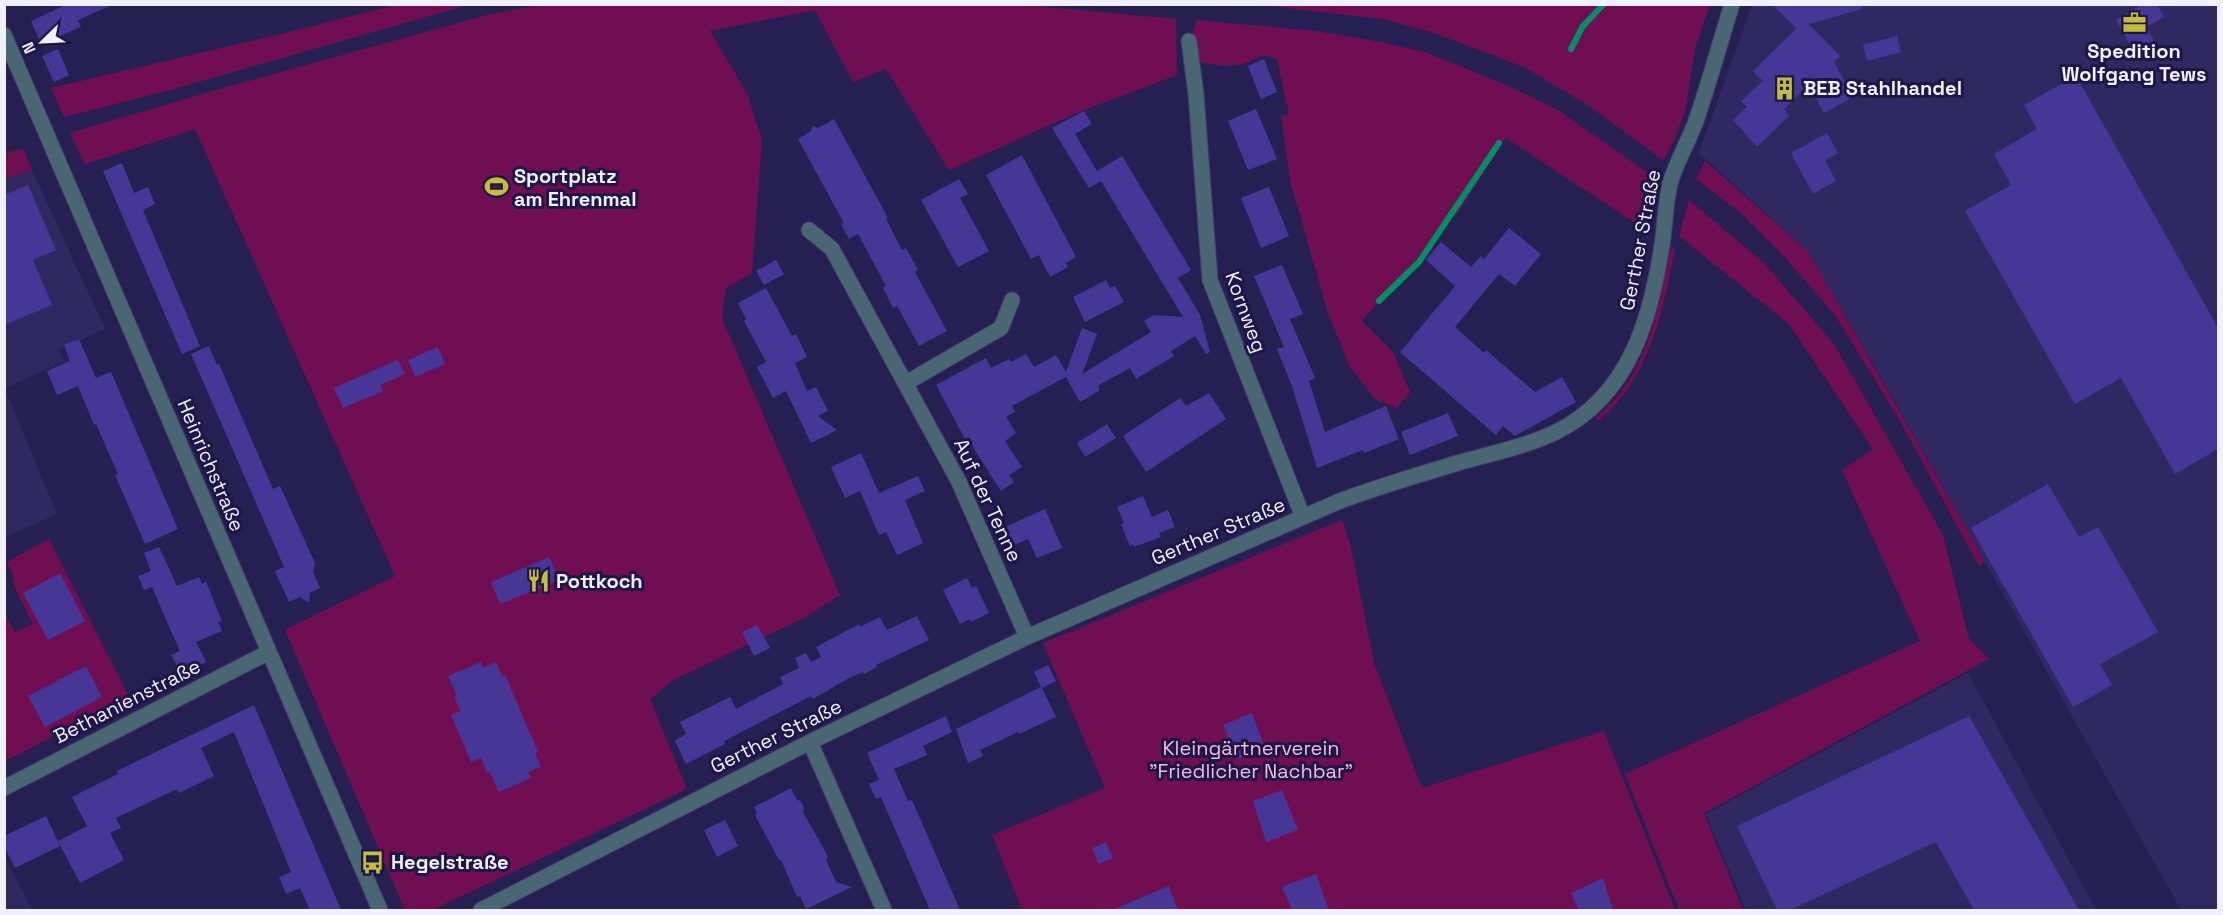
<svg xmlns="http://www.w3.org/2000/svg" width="2223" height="915" font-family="'Space Grotesk',sans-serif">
<rect width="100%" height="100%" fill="#262052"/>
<!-- built -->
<path fill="#302961" d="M1752,5H2218V910H2181L1879,373L1805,248L1699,153Z
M32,170L105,329L59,349L64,361L5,388L4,179Z
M5,389L57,514L5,537H4Z
M1968,673L2096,910H1746L1706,814Z
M5,858L32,910H5Z"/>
<!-- green -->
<path fill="#700e52" d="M1012,4L1176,19L1177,75L1079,112L949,170L886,69L853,82L815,10L710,31L747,93L762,140L752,273L726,288L722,318L840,595L804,618L675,679L650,699L687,789L432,910H405L285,630L395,576L195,129L85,164L70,133L202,94L487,15L541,5Z
M395,5H468L170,90L64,117L51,88L297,30Z
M1262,5L1710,4V5L1695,48L1686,108L1674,141L1663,160L1589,106L1524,67L1434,33L1383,19Z
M1196,20L1315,31L1381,42L1428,53L1513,88L1558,110L1655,178V208L1638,225L1506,138L1459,211L1362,321L1393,352L1410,392L1397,408L1376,400L1350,367L1328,313L1290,180L1281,116L1289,114L1277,59L1264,55L1243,64L1225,66L1197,62L1192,36Z
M23,149L32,170L5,179V153Z
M1705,161L1808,251L1985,561L1979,566L1899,419L1835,315L1781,253L1738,211L1696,179Z
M1689,200L1764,263L1834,344L1943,535L1969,639L1989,659L1704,813L1743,910H1679L1625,774L1920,641L1842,470L1873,449L1789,324L1679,236Z
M1671,247L1675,248C1663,311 1650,378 1599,421L1596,418C1647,377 1659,308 1671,247Z
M1342,520L1350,543L1374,663L1422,788L1604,731L1675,910H1022L992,835L1105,788L1043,643Z
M49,539L129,697L5,761L4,611L15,632L33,624L14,586L13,575L7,562Z"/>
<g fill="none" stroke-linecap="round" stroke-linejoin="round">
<!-- stream -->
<path stroke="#008e65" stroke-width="6" d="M1571,49L1583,26L1604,4
M1379,301L1419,262L1499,143"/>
</g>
<!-- building -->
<path fill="#463797" d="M68,4H114L78,20L81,27L41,44L31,21Z
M1772,4H1861L1862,9L1809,24L1840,56L1834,62L1853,97L1824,113L1809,85L1784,109L1789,116L1757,147L1733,120L1747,107L1741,101L1763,81L1753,71L1798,27L1796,28Z
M2143,4H2157L2164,17L2146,27L2156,44L2136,55L2116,20Z
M1897,36L1901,52L1867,61L1863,45Z
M58,49L69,75L54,82L42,56Z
M1264,59L1277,92L1261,99L1248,66Z
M2076,76L2218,328V449L2175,474L2121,378L2075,404L1965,211L2011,185L1994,154L2037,129L2024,105Z
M1256,109L1277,159L1248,170L1228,121Z
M1084,111L1092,124L1075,134L1097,171L1122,156L1191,270L1178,278L1200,315L1210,352L1206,354L1195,336L1171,351L1174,356L1136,379L1130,368L1099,385V391L1080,402L1066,377L1012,406L1015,412L1006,417L1016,433L1005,441L1022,467L1009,475L1014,482L1001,491L967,438L965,439L936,385L986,358L991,368L1009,359L1011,362L1026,354L1034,367L1056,355L1066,372L1082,328L1097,334L1082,374L1151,332L1144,321L1154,315L1183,317L1101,181L1089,188L1052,128Z
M834,119L888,218L886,219L902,250L906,248L918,270L915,272L947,331L919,346L897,306L893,308L883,288L886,286L858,234L849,239L841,224L844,223L798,139L811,131L813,126L818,128Z
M1827,133L1838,153L1825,160L1836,181L1813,194L1791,153Z
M1022,155L1076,257L1066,263L1068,267L1050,277L1039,255L1031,259L986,175Z
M122,163L134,193L148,187L155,204L143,210L200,346L182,354L103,171Z
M959,179L968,194L960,198L989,251L958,267L921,200Z
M28,185L56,250L33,260L52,305L4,325V195Z
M1269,187L1289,236L1261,248L1241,198Z
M1509,228L1541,254L1515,286L1499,274L1455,327L1484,353L1486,350L1535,392L1562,377L1576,402L1515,436L1503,426L1496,435L1400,352L1455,286L1426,260L1441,242L1471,267L1481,256L1484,259Z
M776,260L784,274L764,285L756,271Z
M1282,265L1303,314L1290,319L1315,378L1309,381L1325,432L1386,406L1399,439L1364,453L1363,450L1317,468L1292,386L1277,349L1284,347L1254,276Z
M1106,280L1110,288L1115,286L1124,302L1085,322L1073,297Z
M766,288L792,336L796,334L807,357L795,363L807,391L816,387L828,411L818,416L837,430L811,443L786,391L773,398L757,367L766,362L744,321L746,319L738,303Z
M79,339L96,378L111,372L178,529L145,544L115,475L118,474L96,424L94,425L78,386L57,395L47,371L70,361L64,345Z
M209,346L217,365L219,364L273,489L280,486L315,563L313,572L320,588L310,593L309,603L300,597L289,602L275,571L284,567L191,354Z
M438,347L445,364L415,377L408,360Z
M398,360L405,374L380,385L383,391L343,408L334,388Z
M1209,393L1226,419L1146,472L1123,436L1180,398L1186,406Z
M1448,413L1458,436L1410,455L1401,432Z
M1107,424L1116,438L1085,457L1077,443Z
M861,453L879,493L918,476L925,491L905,500L923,543L897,555L886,532L879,535L860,491L845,498L831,467Z
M2048,484L2079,537L2098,527L2158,632L2100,664L2112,685L2073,707L1971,528Z
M1143,496L1152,517L1168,510L1175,527L1159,533L1161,537L1134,547L1133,544L1130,546L1121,524L1124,523L1117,507Z
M1045,509L1062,548L1037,558L1028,539L1012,546L1005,527Z
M159,547L177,586L199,577L202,584L206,582L222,621L218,622L222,631L196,642L206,662L182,675L171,655L180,651L167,622L152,587L144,590L138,576L151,571L144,553Z
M549,557L559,580L500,604L491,582Z
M60,573L85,621L48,640L23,593Z
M967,578L972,588L976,586L989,613L971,622L970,619L960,624L943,590Z
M917,616L929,640L876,665L877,667L864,674L863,672L849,678L813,699L811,696L774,715L724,741L725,744L686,764L675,741L686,734L680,722L730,697L736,709L783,684L780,677L799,668L795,658L806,653L811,662L821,657L816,647L859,624L860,627L880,617L887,630Z
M757,625L770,648L754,656L742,632Z
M481,662L483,668L496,662L502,676L505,675L538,752L535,753L541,767L528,772L531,778L499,792L490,772L487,773L481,758L471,762L451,715L461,711L454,697L457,696L448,676Z
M1048,665L1056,681L1042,688L1056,717L1019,734L1018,732L980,750L983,756L968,763L956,729L1041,687L1034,672Z
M86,666L102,697L45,727L28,696Z
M254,705L341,910H310L300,888L286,894L279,877L291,872L234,732L201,748L214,776L179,793L177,789L116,818L121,828L110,833L124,860L80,883L58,841L87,826L72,797L118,774L117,771L158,751Z
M1252,713L1265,749L1237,759L1223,725Z
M946,716L952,732L923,746L927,755L894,769L908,801L912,800L960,910H930L881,797L876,799L869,784L879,780L867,753Z
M1969,716L2079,910H1974L1936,842L1790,910H1777L1737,826Z
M791,788L797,800L801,801L804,808L803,812L825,851L828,857L826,860L836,882L852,887L806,909L800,896L797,897L781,860H779L755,815L757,814L754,807Z
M1282,790L1298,830L1266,842L1253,801Z
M46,816L60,846L15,868L4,846V836Z
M725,820L738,846L717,857L704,830Z
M1106,842L1113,858L1099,864L1092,848Z
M1316,874L1329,910H1292L1282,887Z
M1603,878L1613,910H1579L1571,893Z
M1169,886L1178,910H1112Z"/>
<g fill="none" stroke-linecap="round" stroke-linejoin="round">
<defs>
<path id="minor" d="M4,35L380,910
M1189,41L1196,94L1210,280L1303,517
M809,230L832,249L959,482L1027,637
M906,383L1001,328L1012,300
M810,742L884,910
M4,788L269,652
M481,910L810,742L1027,637L1340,501C1380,486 1421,474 1461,462C1493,453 1527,446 1556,432C1631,395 1652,315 1663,238C1665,220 1666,201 1670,184C1676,162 1688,143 1696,121C1709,83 1720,43 1732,4"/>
</defs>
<!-- minor casing -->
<use href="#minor" stroke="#423d6a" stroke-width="17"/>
<!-- minor -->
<use href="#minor" stroke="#496773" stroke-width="15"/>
</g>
<!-- icons -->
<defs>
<symbol id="office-bare" viewBox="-9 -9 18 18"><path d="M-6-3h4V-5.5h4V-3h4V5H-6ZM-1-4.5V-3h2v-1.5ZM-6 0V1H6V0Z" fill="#c6bc3c" stroke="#1d1647" stroke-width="2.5" paint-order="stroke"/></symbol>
<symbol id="building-bare" viewBox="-9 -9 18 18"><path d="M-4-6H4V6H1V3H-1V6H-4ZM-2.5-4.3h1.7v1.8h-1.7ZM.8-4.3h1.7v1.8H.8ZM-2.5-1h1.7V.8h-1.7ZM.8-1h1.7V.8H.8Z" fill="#c6bc3c" stroke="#1d1647" stroke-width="2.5" paint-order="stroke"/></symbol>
<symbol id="stadium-bare" viewBox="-9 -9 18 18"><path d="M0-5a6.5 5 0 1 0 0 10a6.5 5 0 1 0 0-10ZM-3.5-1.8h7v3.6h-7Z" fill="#c6bc3c" stroke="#1d1647" stroke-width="2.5" paint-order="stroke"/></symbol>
<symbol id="restaurant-bare" viewBox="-9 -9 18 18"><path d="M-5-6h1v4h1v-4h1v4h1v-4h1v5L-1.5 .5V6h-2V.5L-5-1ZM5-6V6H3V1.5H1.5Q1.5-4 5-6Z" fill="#c6bc3c" stroke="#1d1647" stroke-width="2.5" paint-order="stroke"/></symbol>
<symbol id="bus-bare" viewBox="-9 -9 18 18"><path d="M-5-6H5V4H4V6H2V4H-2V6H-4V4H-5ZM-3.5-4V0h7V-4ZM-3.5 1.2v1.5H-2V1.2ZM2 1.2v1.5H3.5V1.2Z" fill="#c6bc3c" stroke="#1d1647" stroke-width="2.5" paint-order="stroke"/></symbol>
</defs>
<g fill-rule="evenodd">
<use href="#office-bare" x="2118" y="6" width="33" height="33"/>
<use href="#building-bare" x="1768" y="72" width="33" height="33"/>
<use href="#stadium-bare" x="480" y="170" width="33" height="33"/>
<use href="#restaurant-bare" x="522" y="564" width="33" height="33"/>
<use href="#bus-bare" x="356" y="846" width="33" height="33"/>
</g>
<g text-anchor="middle" stroke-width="6" stroke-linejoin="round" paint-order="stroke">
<!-- poi labels -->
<g font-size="20" font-weight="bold" fill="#f0f0fe" stroke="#1d1647" text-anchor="start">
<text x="2134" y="58" text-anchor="middle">Spedition<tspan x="2134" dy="23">Wolfgang Tews</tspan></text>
<text x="1803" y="95">BEB Stahlhandel</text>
<text x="514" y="183">Sportplatz<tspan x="514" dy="23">am Ehrenmal</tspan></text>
<text x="556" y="588">Pottkoch</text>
<text x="391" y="869">Hegelstraße</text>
</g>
<!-- street labels -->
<g font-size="20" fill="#f0f0fe" stroke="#1d1647">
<text transform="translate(1640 240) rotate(-79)" y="7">Gerther Straße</text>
<text transform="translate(1246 312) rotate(70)" y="7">Kornweg</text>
<text transform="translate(211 465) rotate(67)" y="7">Heinrichstraße</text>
<text transform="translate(988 500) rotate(65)" y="7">Auf der Tenne</text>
<text transform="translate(1218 531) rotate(-23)" y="7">Gerther Straße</text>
<text transform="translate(127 701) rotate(-27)" y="7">Bethanienstraße</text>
<text transform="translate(776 736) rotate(-26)" y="7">Gerther Straße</text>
</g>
<!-- park labels -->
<g font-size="20" fill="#f2bcda" stroke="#1d1647">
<text x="1251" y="755">Kleingärtnerverein<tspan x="1251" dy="23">"Friedlicher Nachbar"</tspan></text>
</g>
</g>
<!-- border -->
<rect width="2223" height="915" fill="none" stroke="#f0f0fe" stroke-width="12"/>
<!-- north arrow -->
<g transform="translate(42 42) rotate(246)" stroke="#1d1647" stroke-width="4.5" paint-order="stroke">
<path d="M0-4.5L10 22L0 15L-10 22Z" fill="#f0f0fe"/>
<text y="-9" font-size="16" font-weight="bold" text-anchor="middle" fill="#f0f0fe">N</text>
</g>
</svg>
